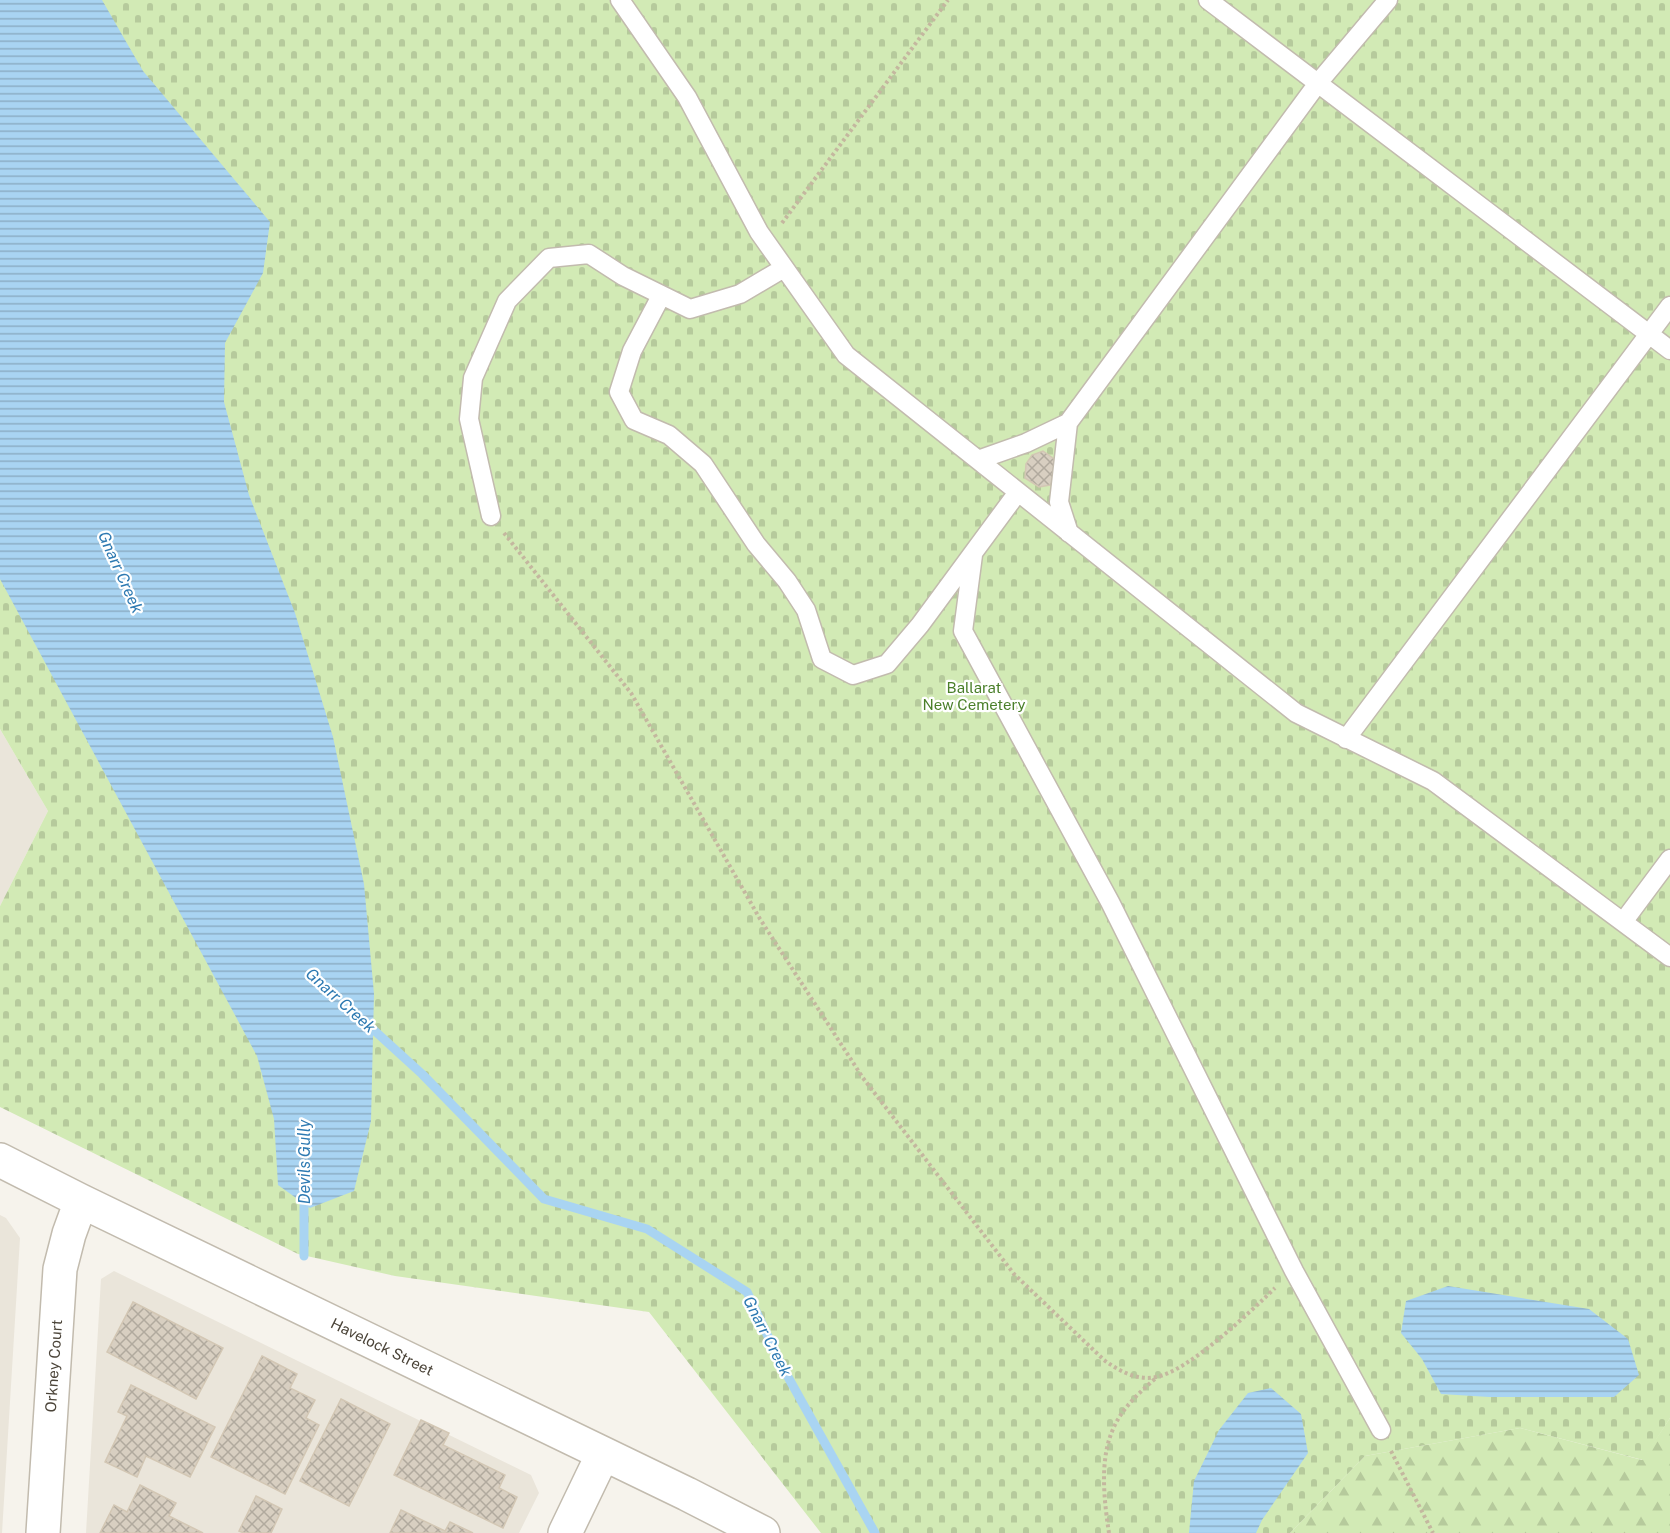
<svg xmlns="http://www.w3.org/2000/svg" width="1670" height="1533" font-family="'Public Sans',sans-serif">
<defs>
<pattern id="forest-firs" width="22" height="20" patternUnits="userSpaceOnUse" patternTransform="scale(1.5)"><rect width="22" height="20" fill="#d2eab5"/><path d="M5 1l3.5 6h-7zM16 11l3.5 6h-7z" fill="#b6ca9c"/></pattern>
<pattern id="cemetery-stones" width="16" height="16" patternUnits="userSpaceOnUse" patternTransform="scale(1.5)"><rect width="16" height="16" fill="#d2eab5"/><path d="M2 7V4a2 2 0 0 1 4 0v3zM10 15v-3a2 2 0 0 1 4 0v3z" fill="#b6ca9c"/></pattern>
<pattern id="water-rules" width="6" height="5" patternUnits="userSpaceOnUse" patternTransform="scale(1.5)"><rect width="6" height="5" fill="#a9d4f2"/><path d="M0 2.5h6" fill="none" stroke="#8caec5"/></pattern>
<pattern id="building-cross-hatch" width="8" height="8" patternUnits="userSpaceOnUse" patternTransform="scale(1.5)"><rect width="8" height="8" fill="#d8cfc1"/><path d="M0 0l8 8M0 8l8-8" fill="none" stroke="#b1aa9e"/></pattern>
</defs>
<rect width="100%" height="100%" fill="#f6f3ec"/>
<!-- residential -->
<path fill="#eae5da" d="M0,729L48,811L0,906Z
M0,1215L6,1218L20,1238L2,1533H0Z
M114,1271L531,1475L539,1493L519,1533H86L101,1279Z"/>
<!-- forest -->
<path fill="url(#forest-firs)" d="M1670,1418V1533H1290L1365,1456L1520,1428L1642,1460Z"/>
<!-- cemetery -->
<path fill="url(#cemetery-stones)" d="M0,0H1670V1418L1643,1460L1520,1428L1365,1456L1290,1533H821L649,1312L395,1276L298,1254L0,1107V906L48,811L0,729Z"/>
<!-- water -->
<path fill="url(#water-rules)" d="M0,0H102L143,71L270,222L263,273L225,343L224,402L249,495L295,613L333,737L364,884L374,994L371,1121L354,1191L310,1208L278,1185L274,1119L257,1056L0,579Z
M1448,1286L1589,1309L1628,1339L1639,1375L1614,1397H1489L1441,1394L1422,1359L1401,1333L1406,1301Z
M1271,1388L1301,1414L1308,1453L1262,1520L1256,1533H1189L1194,1481L1219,1430L1248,1393Z"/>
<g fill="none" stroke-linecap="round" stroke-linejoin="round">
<!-- stream -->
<path stroke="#a9d4f2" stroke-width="9" d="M365,1022L422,1074L544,1199L647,1229L747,1292L783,1368L875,1533
M304,1256V1192"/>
</g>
<!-- building -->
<path fill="url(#building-cross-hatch)" stroke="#d3c7b4" stroke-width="1.5" d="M1043,451L1057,461L1058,475L1050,485L1039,487L1025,478L1026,464L1032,455Z
M133,1302L223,1348L196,1399L107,1352Z
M262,1356L297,1374L290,1388L315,1400L306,1418L319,1425L285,1494L211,1457Z
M131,1385L215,1427L190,1477L146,1456L137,1477L105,1462L127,1416L118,1412Z
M341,1399L390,1424L349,1506L300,1481Z
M421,1420L449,1433L443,1445L505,1475L499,1488L517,1497L503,1528L394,1475Z
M140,1485L176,1503L169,1516L203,1533H100L114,1505L127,1512Z
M256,1496L282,1509L271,1533H244L239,1531Z
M401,1510L445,1531L450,1522L473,1533H390Z"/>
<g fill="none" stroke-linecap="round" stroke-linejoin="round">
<defs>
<path id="service" d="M620,0L687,97L759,232L846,355L1296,713L1433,781L1670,957
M1208,0L1670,350
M661,296L632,351L619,392L634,420L669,435L703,464L756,544L787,581L806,610L822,659L853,675L887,664L920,625L1018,492
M1068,423L1059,502L1069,533
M978,460L1026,443L1068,423L1318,83L1388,0
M491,516L469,419L473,378L507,301L549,258L589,254L623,276L690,309L740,294L784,268
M973,555L963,631L1110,902L1294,1271L1381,1430
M1346,739L1670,306
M1623,922L1670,859"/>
<path id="minor" d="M0,1160L81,1201L687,1494L763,1533
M43,1533L60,1269L69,1234L81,1201
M565,1533L603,1454"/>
</defs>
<!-- service casing -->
<use href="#service" stroke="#c2bbae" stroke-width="21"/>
<!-- minor casing -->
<use href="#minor" stroke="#c2bbae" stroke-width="36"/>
<!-- path -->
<path stroke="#c4b79f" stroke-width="4" stroke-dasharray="3 3" stroke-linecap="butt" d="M782,223L948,0
M504,533L631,693L760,919L863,1078L1014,1274L1104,1360C1119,1371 1137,1381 1156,1377C1189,1371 1250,1312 1275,1288
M1391,1451L1433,1533
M1109,1533C1104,1500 1099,1458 1114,1427C1123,1407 1140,1392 1156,1378"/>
<!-- service -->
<use href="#service" stroke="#fff" stroke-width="18"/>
<!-- minor -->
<use href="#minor" stroke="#fff" stroke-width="33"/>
</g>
<g text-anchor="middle" stroke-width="4.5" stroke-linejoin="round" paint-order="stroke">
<!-- park labels -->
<g font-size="15" fill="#4a7f2a" stroke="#fff">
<text x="974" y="693">Ballarat<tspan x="974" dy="17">New Cemetery</tspan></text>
</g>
<!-- street labels -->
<g font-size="15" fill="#4b4439" stroke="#fff">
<text transform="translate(382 1347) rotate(26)" y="5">Havelock Street</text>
<text transform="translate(54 1366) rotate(-86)" y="5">Orkney Court</text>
</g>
<!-- water labels -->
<g font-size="16" font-style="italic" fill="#2e7ab2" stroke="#fff">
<text transform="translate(121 572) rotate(66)" y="6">Gnarr Creek</text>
<text transform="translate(341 1000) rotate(42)" y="6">Gnarr Creek</text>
<text transform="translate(304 1162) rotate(-90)" y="6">Devils Gully</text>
<text transform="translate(768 1336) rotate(63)" y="6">Gnarr Creek</text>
</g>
</g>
</svg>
